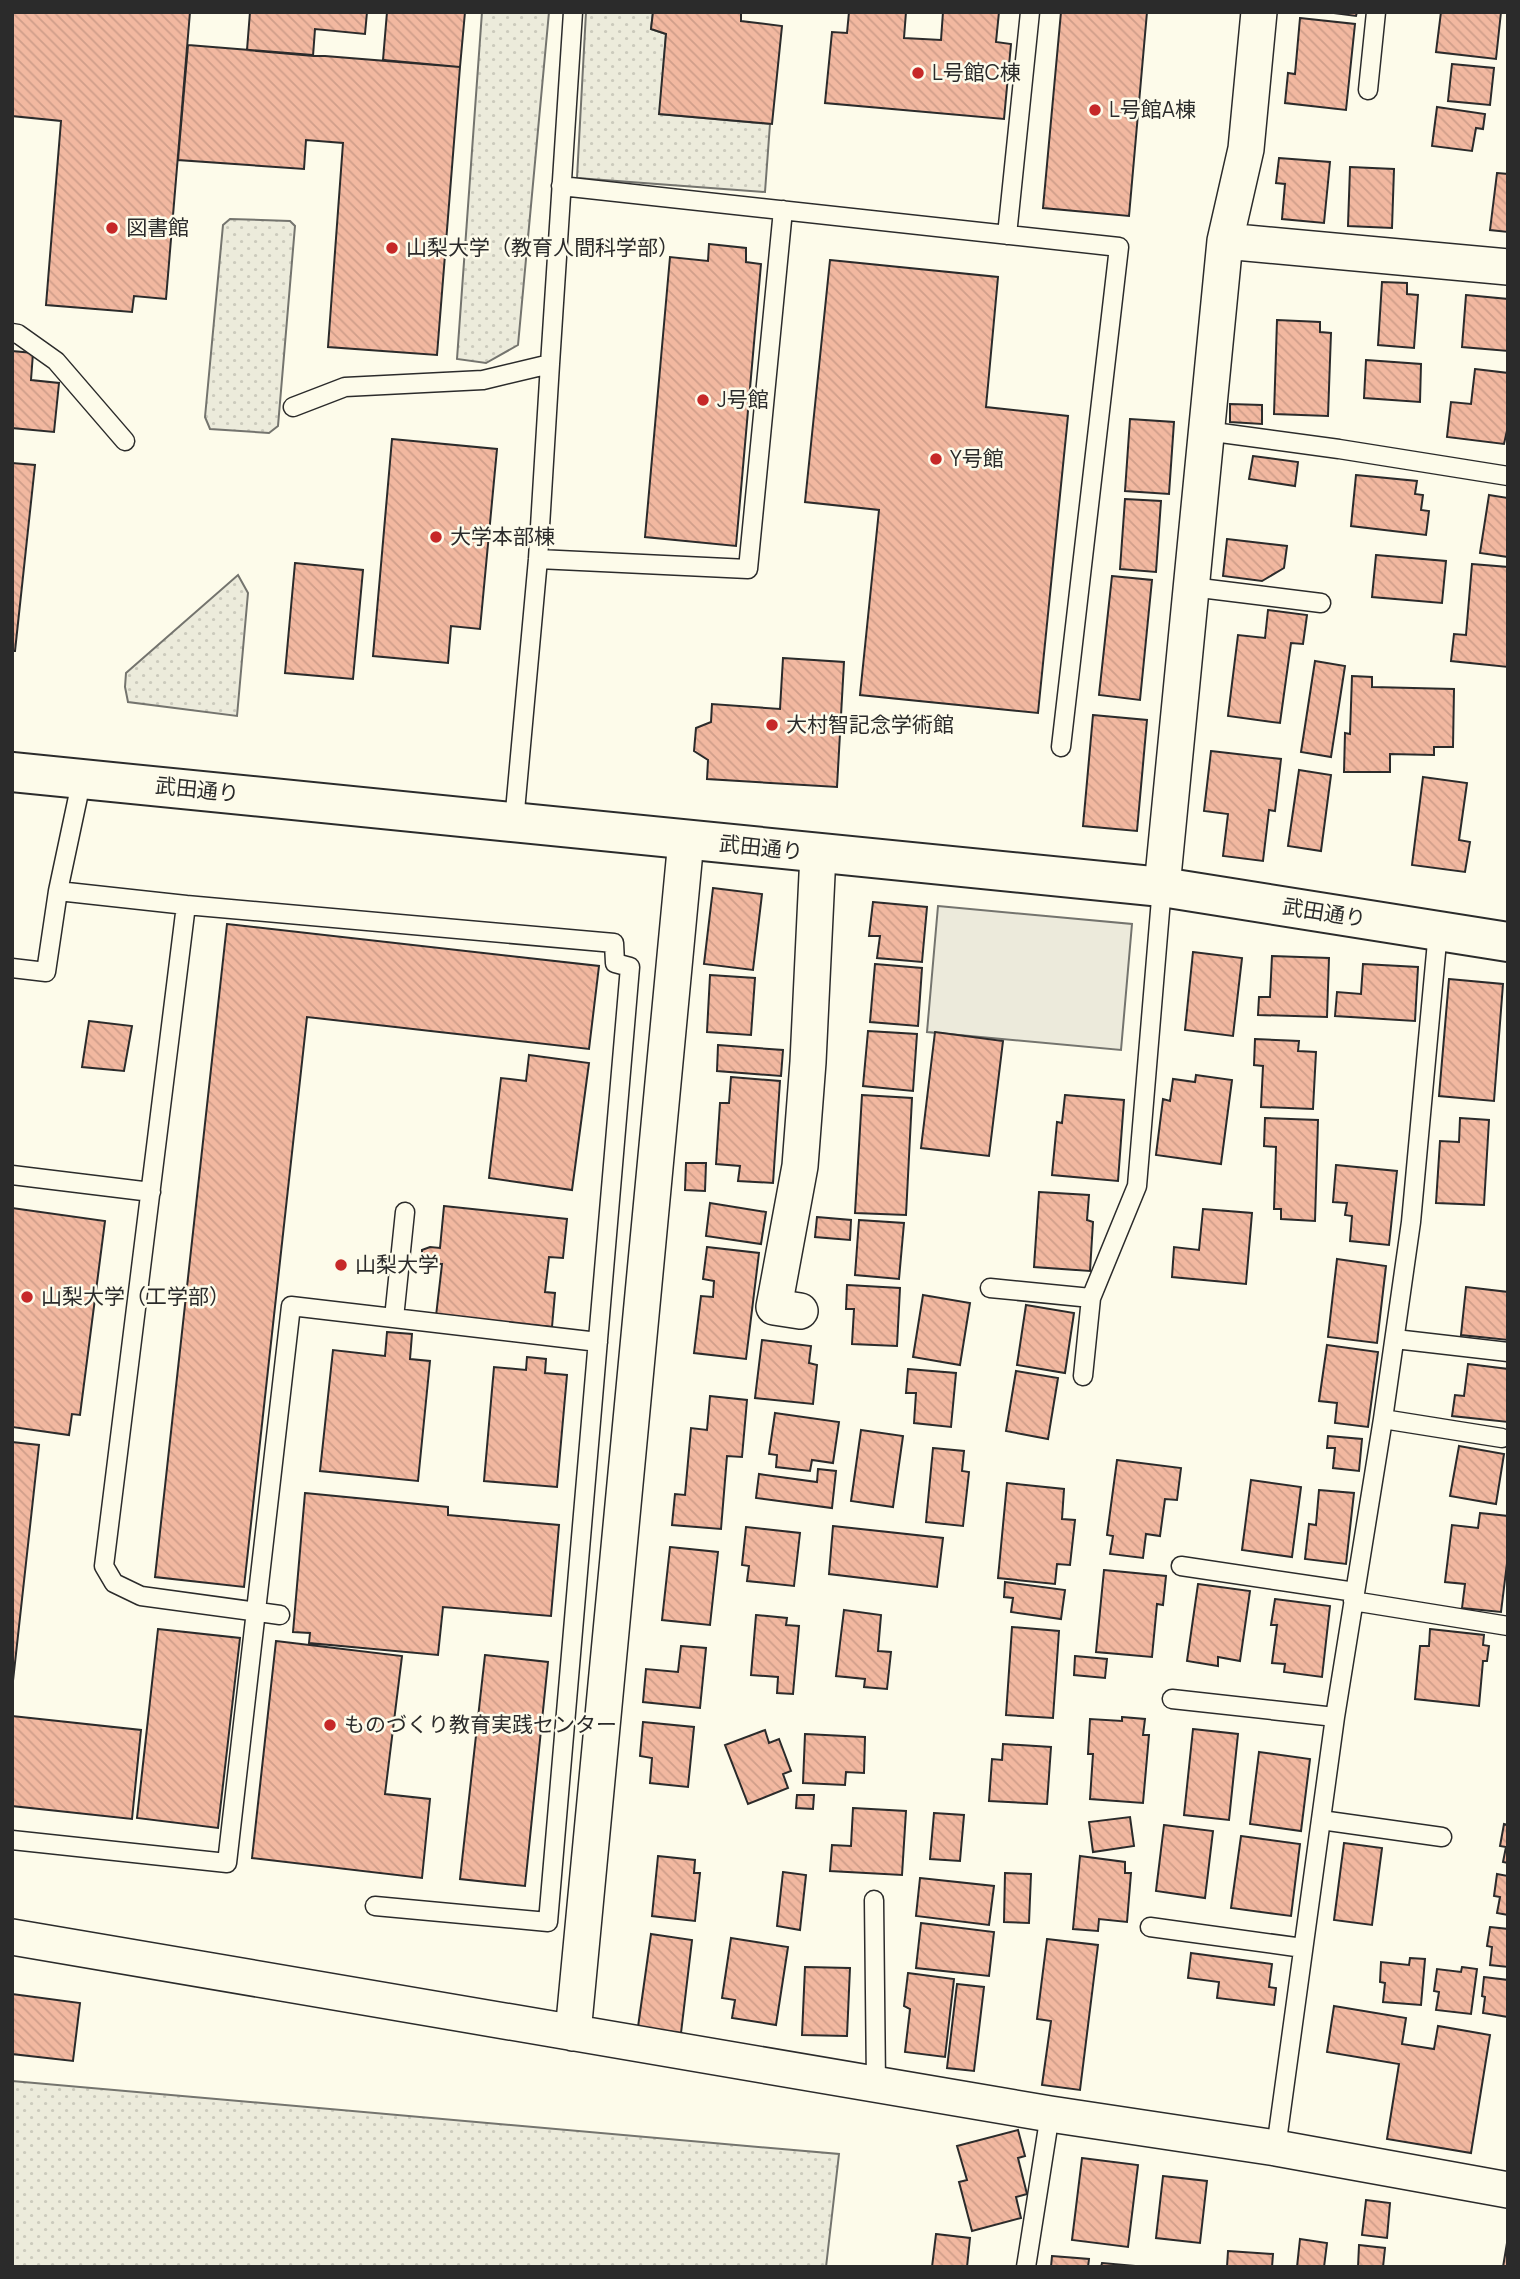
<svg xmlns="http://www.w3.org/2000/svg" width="1520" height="2279" font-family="Manrope,'Noto Sans JP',sans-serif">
<defs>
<pattern id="grass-dots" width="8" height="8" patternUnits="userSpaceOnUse" patternTransform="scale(1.75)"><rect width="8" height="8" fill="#ecebdb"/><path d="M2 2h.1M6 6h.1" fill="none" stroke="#cbcabc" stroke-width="1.8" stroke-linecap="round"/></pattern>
<pattern id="building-back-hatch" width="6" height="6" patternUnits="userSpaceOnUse" patternTransform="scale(1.75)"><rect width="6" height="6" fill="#f2b8a0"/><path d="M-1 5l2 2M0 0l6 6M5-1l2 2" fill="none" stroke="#d09e8a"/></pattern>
</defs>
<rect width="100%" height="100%" fill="#fdfbea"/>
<!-- grass -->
<path fill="url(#grass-dots)" stroke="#74746e" stroke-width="2" d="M482,12H549L518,345L486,363L457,359Z
M586,12H653L651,29L666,34L660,114L770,124L765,192L577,178Z
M230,219L290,221L295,226L278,426L269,433L210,429L205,417L223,225Z
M238,575L248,593L237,716L128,702L125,687L126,673Z
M12,2081L839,2154L826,2267H12Z"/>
<!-- parking -->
<path fill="#eceadb" stroke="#74746e" stroke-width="2" d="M938,906L1132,924L1121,1050L927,1032Z"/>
<!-- building -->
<path fill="url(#building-back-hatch)" stroke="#2b2b2b" stroke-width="2" d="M12,12H190L166,299L134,296L132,312L46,305L61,121L12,116Z
M250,12H367L365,34L315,29L313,56L247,50Z
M387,12H465L460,67L383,60Z
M653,12H741V21L782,26L772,124L659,114L666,34L651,29Z
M849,12H906L904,38L941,40L943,12H999L996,42L1011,44L1004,119L825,103L832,32L847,33Z
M1061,12H1147L1129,216L1043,208Z
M1326,12H1357L1356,16Z
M1441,12H1501L1496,59L1436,52Z
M1300,18L1355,24L1346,110L1285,103L1288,73L1295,74Z
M188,45L460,67L437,355L328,347L343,143L306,140L304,169L178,160Z
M1452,64L1494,68L1490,105L1448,101Z
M1437,107L1485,114L1483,129L1476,128L1472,151L1432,146Z
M1279,158L1330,162L1324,223L1282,219L1285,184L1276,183Z
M1350,167L1394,169L1392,228L1348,226Z
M1497,173L1508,174V232L1490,230Z
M709,244L746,248V262L761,264L736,546L645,537L670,257L708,261Z
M830,260L998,277L986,407L1068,416L1038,713L860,695L879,510L805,502Z
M1382,282L1407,283V294L1418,295L1414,348L1378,345Z
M1466,295L1508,299V351L1462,347Z
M1277,320L1320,322V332L1331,333L1328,416L1274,414Z
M12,351L33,353L31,380L59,383L54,432L12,428Z
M1366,360L1421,364L1420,402L1364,398Z
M1475,369L1508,373V426L1504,444L1447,437L1451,402L1471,404Z
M1230,404L1262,405V424L1230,422Z
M1130,419L1174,422L1169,494L1125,491Z
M392,439L497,449L480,629L451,626L448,663L373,656Z
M1253,456L1298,462L1295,486L1249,479Z
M12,463L35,465L15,651H12Z
M1356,475L1417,481L1415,494L1423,495L1421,510L1429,511L1426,535L1351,526Z
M1489,495L1508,498V557L1480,553Z
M1125,499L1161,501L1156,572L1120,569Z
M1227,539L1287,546L1284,568L1262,581L1223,576Z
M1376,555L1446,561L1442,603L1372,597Z
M295,563L363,570L353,679L285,673Z
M1472,564L1508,567V667L1451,661L1454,634L1466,635Z
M1112,576L1152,580L1140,700L1099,695Z
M1268,610L1307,615L1303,644L1291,643L1280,723L1228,716L1238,635L1265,638Z
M783,658L844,662L837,787L707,779L708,760L694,751L696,728L711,722L712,704L780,709Z
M1315,661L1345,666L1331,757L1301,752Z
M1352,676L1372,677V687L1454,689L1453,747H1434V755L1390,754V772H1344L1345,733L1350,734Z
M1093,715L1147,720L1137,831L1083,826Z
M1211,751L1281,759L1275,811L1269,810L1263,861L1223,856L1228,814L1204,811Z
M1299,770L1331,775L1321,851L1288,846Z
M1423,777L1467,783L1459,840L1470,842L1465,872L1412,865Z
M713,888L762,894L753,970L704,964Z
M873,902L927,907L922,962L877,958L880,936H869Z
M227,924L599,966L589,1049L307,1017L244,1587L155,1577Z
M1193,952L1242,958L1233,1036L1185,1030Z
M1272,956L1329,958L1327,1017L1258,1015L1259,997H1270Z
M875,964L922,968L918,1026L870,1022Z
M1363,964L1418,967L1415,1021L1335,1016L1337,992L1361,994Z
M710,975L755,978L751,1035L707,1032Z
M1449,979L1503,984L1494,1101L1439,1096Z
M89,1021L132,1026L124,1071L82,1067Z
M868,1031L917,1034L913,1091L863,1086Z
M935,1032L1003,1041L989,1156L921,1148Z
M1255,1039L1299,1041L1298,1051L1316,1052L1313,1109L1261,1107L1263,1066L1254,1065Z
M718,1045L783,1050L781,1076L717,1071Z
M529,1055L589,1063L572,1190L489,1178L501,1078L526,1081Z
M1196,1075L1232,1080L1221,1164L1156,1155L1163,1099L1170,1101L1173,1079L1195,1082Z
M731,1077L780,1081L773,1183L738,1181L740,1166L716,1164L720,1103H729Z
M862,1095L912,1098L906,1215L855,1213Z
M1065,1095L1124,1100L1118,1181L1052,1175L1057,1122L1062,1123Z
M1265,1118L1318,1120L1315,1221L1281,1219V1209H1274L1276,1147L1264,1146Z
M1460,1118L1489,1120L1484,1205L1436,1203L1440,1141L1459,1142Z
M686,1163H706L705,1191L685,1190Z
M1336,1165L1397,1171L1389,1245L1350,1241L1352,1216L1345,1215L1347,1203L1333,1202Z
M1039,1192L1089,1195L1087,1220L1093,1222L1090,1271L1034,1267Z
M710,1203L766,1212L761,1244L706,1236Z
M444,1206L567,1219L563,1258L549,1257L545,1292L555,1293L552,1327L436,1316L442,1264L426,1263L422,1257V1250L430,1247L440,1248Z
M12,1208L105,1221L80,1415L72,1414L69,1435L12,1427Z
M1203,1209L1252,1213L1246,1284L1172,1277L1174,1247L1199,1250Z
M817,1217L851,1220L850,1240L815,1237Z
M859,1220L904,1223L899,1279L855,1275Z
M707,1247L759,1253L746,1359L694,1353L701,1296L713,1297L714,1281L703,1279Z
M1337,1259L1386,1266L1377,1343L1328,1337Z
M847,1285L900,1288L897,1346L852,1344L854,1309H846Z
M1466,1287L1508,1292V1340L1461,1335Z
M923,1295L970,1303L960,1365L913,1357Z
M1026,1305L1074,1313L1065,1373L1017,1365Z
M387,1332L412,1334L410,1359L430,1361L418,1481L320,1471L333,1350L385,1356Z
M762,1340L811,1346L809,1363L817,1365L813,1404L755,1398Z
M1327,1345L1378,1352L1368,1427L1335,1423L1337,1403L1319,1401Z
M527,1357L546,1359L545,1373L567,1375L557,1487L484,1481L494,1367L526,1370Z
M1468,1364L1508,1369V1422L1452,1416L1455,1395L1464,1396Z
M908,1369L956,1373L951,1427L914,1423L916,1393H906Z
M1016,1371L1058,1378L1048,1439L1006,1431Z
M710,1396L747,1400L742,1457L727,1456L721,1529L672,1525L675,1494L685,1495L691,1428L707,1430Z
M775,1413L839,1422L833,1463L812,1460L810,1471L776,1467L777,1455L769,1454Z
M861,1430L903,1436L893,1507L851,1501Z
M1328,1436L1362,1439L1359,1471L1333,1468L1335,1448H1327Z
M12,1442L39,1445L12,1690Z
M1459,1446L1504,1454L1496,1504L1450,1496Z
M933,1448L964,1451L962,1471L969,1472L963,1526L926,1522Z
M1117,1460L1181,1468L1177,1500L1165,1499L1160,1536L1146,1534L1143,1558L1110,1554L1113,1536L1107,1535Z
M818,1469L836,1471L832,1508L756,1498L759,1474L817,1482Z
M1251,1480L1301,1487L1292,1557L1242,1550Z
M1007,1483L1064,1489L1062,1519L1075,1520L1070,1565L1057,1564L1055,1584L998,1578Z
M1319,1490L1354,1493L1346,1564L1305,1559L1309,1524L1316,1525Z
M305,1493L448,1507V1515L559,1525L551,1616L443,1607L438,1655L309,1643L310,1633L293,1632Z
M1480,1513L1508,1516V1555L1501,1612L1462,1608L1465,1584L1445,1582L1452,1525L1478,1528Z
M833,1526L943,1538L937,1587L829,1574Z
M746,1527L800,1533L794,1586L747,1581L749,1566L742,1565Z
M670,1547L718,1552L710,1625L662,1620Z
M1104,1570L1166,1576L1163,1605L1157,1604L1152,1657L1096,1652Z
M1005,1582L1065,1590L1061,1619L1011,1612L1013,1598L1004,1597Z
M1198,1584L1250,1591L1240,1661L1218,1657V1666L1187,1661Z
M1275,1599L1330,1606L1322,1677L1284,1672L1285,1664L1272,1663L1277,1625H1271Z
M844,1610L881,1615L878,1651L891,1652L887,1689L864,1687L865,1679L836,1676Z
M756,1615L787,1618L786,1625L799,1626L793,1694L777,1693L778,1677L751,1675Z
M1012,1627L1059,1631L1053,1718L1006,1715Z
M158,1629L240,1638L218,1828L137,1818Z
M1430,1629L1484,1635L1483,1645L1489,1646L1487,1661H1483L1479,1706L1415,1699L1420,1646H1429Z
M276,1641L402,1656L385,1794L430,1799L422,1878L252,1858Z
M681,1646L706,1648L700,1708L643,1702L646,1669L678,1672Z
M485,1655L548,1662L525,1886L460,1879Z
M1075,1656L1107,1659L1105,1678L1074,1675Z
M12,1716L141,1730L132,1819L12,1806Z
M1122,1717L1145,1719L1143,1735H1149L1143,1803L1090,1799L1093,1754H1088L1090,1719L1122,1721Z
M643,1722L694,1727L688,1787L650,1783L652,1758L640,1756Z
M1193,1729L1238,1734L1229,1820L1184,1815Z
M765,1730L769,1743L779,1739L791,1771L783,1774L788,1788L748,1804L725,1745Z
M805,1734L865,1737L864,1773L846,1772L845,1785L803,1783Z
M1003,1744L1051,1747L1047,1804L989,1801L992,1759L1002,1760Z
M1259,1752L1310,1759L1301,1831L1250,1824Z
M797,1795H814L813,1809L796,1808Z
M853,1808L906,1811L902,1875L830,1871L832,1845L851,1846Z
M934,1813L964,1815L960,1861L930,1859Z
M1130,1817L1134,1846L1093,1852L1089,1822Z
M1504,1824L1508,1825V1863L1503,1862L1506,1847L1500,1846Z
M1164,1825L1213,1831L1205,1898L1156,1891Z
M1241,1836L1300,1844L1291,1916L1231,1908Z
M1344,1843L1382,1848L1372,1925L1334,1920Z
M658,1856L695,1860L694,1873H700L695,1921L652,1916Z
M1080,1856L1125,1862V1873H1131L1127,1922L1099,1919L1098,1931L1073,1929Z
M783,1872L806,1875L800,1930L777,1926Z
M1005,1873L1031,1874L1029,1923L1004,1922Z
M1497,1874L1508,1876V1915L1497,1913L1500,1897L1494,1896Z
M920,1878L994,1886L989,1925L916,1916Z
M921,1923L994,1932L989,1976L916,1968Z
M1490,1927L1508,1929V1967L1490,1965L1492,1947L1487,1946Z
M651,1934L692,1940L681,2033L638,2027Z
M731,1938L788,1947L776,2025L732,2018L735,2000L722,1998Z
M1047,1939L1098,1945L1080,2090L1042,2085L1051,2021L1037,2019Z
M1191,1953L1272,1964L1269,1987L1276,1988L1274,2005L1217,1998L1219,1982L1188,1978Z
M1410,1958L1425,1959L1421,2005L1383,2002L1385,1983L1380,1982L1381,1962L1409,1965Z
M805,1967L850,1968L847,2036L802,2035Z
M1462,1967L1477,1969L1471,2014L1436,2010L1439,1992L1434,1991L1437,1969L1461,1972Z
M908,1973L954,1979L945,2057L905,2052L910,2009L904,2006Z
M1484,1977L1508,1980V2017L1483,2013L1485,1997L1482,1996Z
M957,1984L984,1987L974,2071L947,2068Z
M12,1994L80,2003L73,2061L12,2054Z
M1334,2006L1406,2018L1402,2044L1434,2049L1438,2026L1490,2035L1471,2153L1387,2139L1399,2064L1327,2052Z
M1018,2130L1025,2156L1018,2158L1027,2194L1016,2197L1021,2218L972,2231L959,2182L967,2180L957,2146Z
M1082,2158L1138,2165L1128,2247L1072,2240Z
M1163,2176L1207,2181L1200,2243L1156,2238Z
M1366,2200L1390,2203L1387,2238L1362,2235Z
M936,2234L970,2238L967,2267H932Z
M1508,2237V2267H1503Z
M1300,2239L1327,2243L1324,2267H1297Z
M1359,2245L1385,2248L1383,2267H1358Z
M1228,2251L1273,2254L1272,2267H1227Z
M1052,2256L1089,2259L1088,2267H1051Z
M1102,2263L1136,2266L1135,2267H1101Z"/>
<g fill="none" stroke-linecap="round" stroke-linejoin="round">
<defs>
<path id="service" d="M1368,90L1376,12
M561,186L1119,247L1061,747
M1007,235L1030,12
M12,333L18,334L56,361L125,441
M293,407L345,387L483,380L550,364L573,12
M1206,431L1339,449L1508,476
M538,559L748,569L783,210
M1192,587L1321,603
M514,822L538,559L550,364
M58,891L186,905L614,943L615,963L630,967L548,1922L375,1906
M186,905L104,1566L114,1583L141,1596L280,1615
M12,968L46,972L58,891L82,778
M12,1175L151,1192
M990,1288L1091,1298
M394,1318L405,1212
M1395,1339L1508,1352
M1083,1376L1091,1298L1137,1186L1162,887
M1383,1419L1502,1438
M1181,1566L1355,1592
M1353,1601L1508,1626
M1172,1699L1335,1717
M1321,1820L1442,1837
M12,1840L227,1863L291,1306L598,1342
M874,1900L876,2084
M1150,1927L1303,1948
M1276,2148L1335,1717L1383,1419L1411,1222L1438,931
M1026,2267L1050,2114"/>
<path id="minor" d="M1225,241L1508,267
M1162,887L1225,241L1246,149L1259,12
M800,1311L774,1307L800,1166L808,1062L818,854
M12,1937L1050,2114L1276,2148L1508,2190
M573,2033L686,840"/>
<path id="primary" d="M12,772L1162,887L1508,942"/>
</defs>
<!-- service casing -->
<use href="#service" stroke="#2b2b2b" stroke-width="21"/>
<!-- minor casing -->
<use href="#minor" stroke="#2b2b2b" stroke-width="38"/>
<!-- primary casing -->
<use href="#primary" stroke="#2b2b2b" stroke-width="42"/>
<!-- service -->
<use href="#service" stroke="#fdfbea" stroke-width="18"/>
<!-- minor -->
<use href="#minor" stroke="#fdfbea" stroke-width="35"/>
<!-- primary -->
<use href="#primary" stroke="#fdfbea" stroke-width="38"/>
</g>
<!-- markers -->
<g fill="#c62828" stroke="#fdfbea" stroke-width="2.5">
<circle cx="918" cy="73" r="7"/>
<circle cx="1095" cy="110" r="7"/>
<circle cx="112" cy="228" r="7"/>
<circle cx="392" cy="248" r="7"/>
<circle cx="703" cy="400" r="7"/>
<circle cx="936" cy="459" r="7"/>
<circle cx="436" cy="537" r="7"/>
<circle cx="772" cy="725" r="7"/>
<circle cx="341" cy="1265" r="7"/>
<circle cx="27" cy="1297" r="7"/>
<circle cx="330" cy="1725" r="7"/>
</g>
<g text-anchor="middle" stroke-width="5" stroke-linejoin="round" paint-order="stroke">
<!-- poi labels -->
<g font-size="21" fill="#2b2b2b" stroke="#fdfbea" text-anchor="start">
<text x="932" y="80">L号館C棟</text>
<text x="1109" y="117">L号館A棟</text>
<text x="126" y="235">図書館</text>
<text x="406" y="255">山梨大学（教育人間科学部）</text>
<text x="717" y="407">J号館</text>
<text x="950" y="466">Y号館</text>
<text x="450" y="544">大学本部棟</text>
<text x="786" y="732">大村智記念学術館</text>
<text x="355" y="1272">山梨大学</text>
<text x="41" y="1304">山梨大学（工学部）</text>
<text x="344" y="1732">ものづくり教育実践センター</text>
</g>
<!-- street labels -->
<g font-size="21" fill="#2b2b2b" stroke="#fdfbea">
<text transform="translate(197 790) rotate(6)" y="7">武田通り</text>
<text transform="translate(761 848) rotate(6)" y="7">武田通り</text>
<text transform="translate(1324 913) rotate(9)" y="7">武田通り</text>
</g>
</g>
<!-- border -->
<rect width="1520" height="2279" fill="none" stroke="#2b2b2b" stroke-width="28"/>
</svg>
